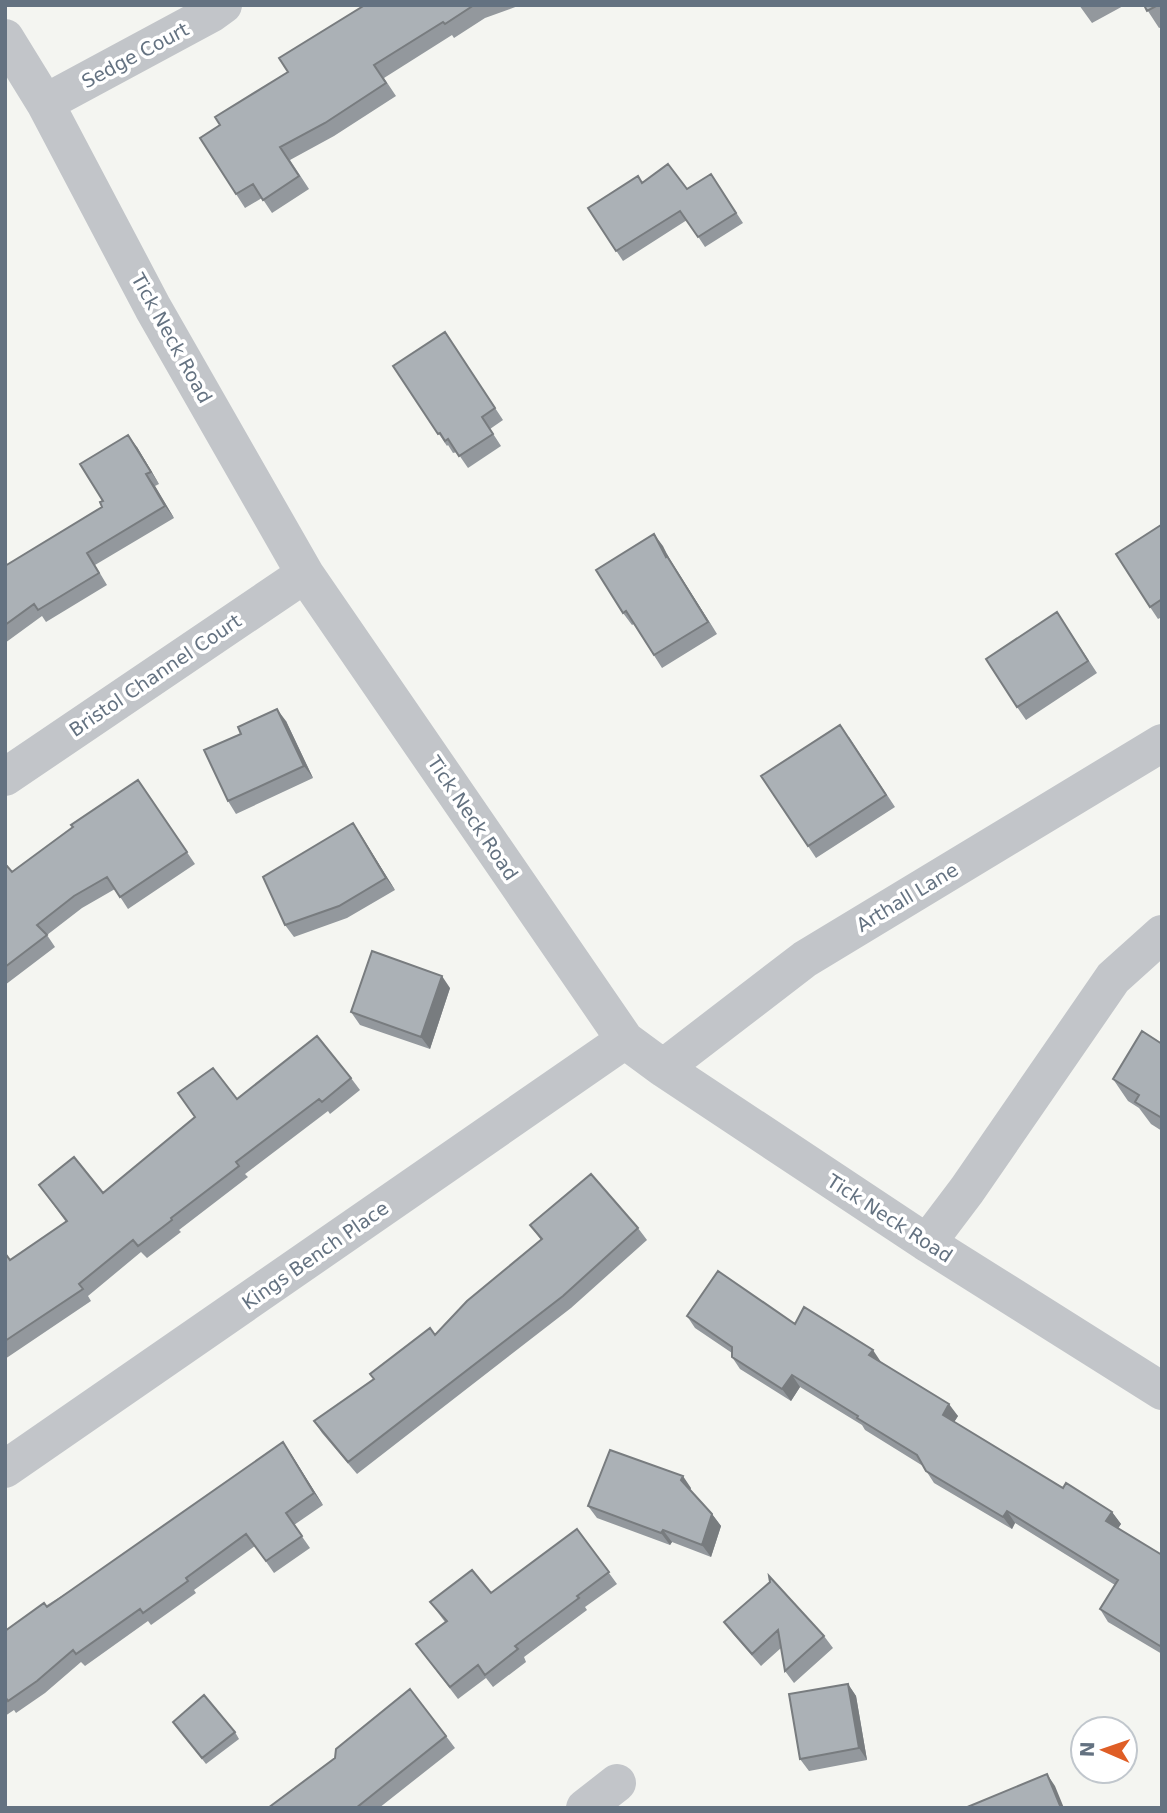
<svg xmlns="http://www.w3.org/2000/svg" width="1167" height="1813" font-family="'DejaVu Sans',sans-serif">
<rect width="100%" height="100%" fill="#f4f5f1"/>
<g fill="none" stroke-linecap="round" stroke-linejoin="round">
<!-- minor -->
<path stroke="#c2c5c9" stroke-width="38" d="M5,38L45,103L153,308L305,574L625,1040L663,1068L927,1243L1162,1391
M45,103L212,13L223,5
M5,777L305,574
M663,1068L805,959L1162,743
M927,1243L967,1190L1113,978L1162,934
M5,1469L625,1040
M585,1808L617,1783"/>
</g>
<!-- wall -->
<path fill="#93989d" d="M365,5H518V6L485,18L454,38L452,35L384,78L396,96L334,136L290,160L309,189L272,213L262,198L245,208L236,194L220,125L288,72Z
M1079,5H1125L1092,23Z
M1144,5H1162V27L1159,28Z
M711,174L743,223L705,247L687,220L623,261L588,208L643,182L687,189Z
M453,344L503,420L490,429L501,446L468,468L457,452L453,453L448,445L447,446L393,366Z
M137,447L159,484L155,486L174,518L95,565L107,585L46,622L42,616L5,643V566L102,507L103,501Z
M1162,525V617L1158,619L1150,607Z
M654,534L717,634L662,668L634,624L632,625L623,613Z
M1057,612L1097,673L1026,720L1017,707Z
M286,721L313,778L236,814L228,801Z
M849,737L895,807L816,858L808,846Z
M138,780L195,864L128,909L115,889L82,908L47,935L55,947L5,985V867L12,872Z
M353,823L395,890L347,918L294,937L285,925Z
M450,988L430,1049L360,1025L351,1012Z
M1162,1044V1131L1151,1124L1139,1108L1128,1101L1113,1079Z
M351,1078L360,1090L330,1114L328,1111L245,1174L248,1177L179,1230L181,1232L147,1258L141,1252L88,1296L91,1301L5,1359V1252L10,1260L66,1222L39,1185L103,1193L237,1099Z
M530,1225L638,1228L647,1240L571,1308L357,1474L322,1433L314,1421L374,1380L430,1328L435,1335L541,1240Z
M687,1316L795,1324L881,1362L958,1416L954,1422L1063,1488L1112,1512L1121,1524L1118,1528L1162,1555V1654L1108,1622L1100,1609L1115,1585L1015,1523L1012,1529L934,1483L923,1466L865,1430L862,1425L800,1387L791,1401L740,1369L732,1357V1353L695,1328Z
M291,1454L323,1505L294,1525L310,1548L274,1573L255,1546L194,1590L196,1593L151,1625L148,1621L85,1666L81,1662L45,1693L16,1713L14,1710L5,1716V1631Z
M691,1488L690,1490L712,1514L721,1526L711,1557L672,1542L670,1545L597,1518L588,1506Z
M577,1529L617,1584L585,1607L587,1610L524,1657L526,1662L493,1687L486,1678L458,1699L416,1644L445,1622L430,1602L491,1593Z
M724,1622L824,1636L833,1648L794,1683L785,1671L781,1648L761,1666L733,1634Z
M848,1684L856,1696L867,1760L809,1771L800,1759Z
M173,1722L235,1732L239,1739L206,1764Z
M446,1736L455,1748L379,1808H268Z"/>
<!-- shaded-wall -->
<path fill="#787c7f" d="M128,435L137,447L159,484L151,472Z
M146,474L155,486L174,518L165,506Z
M654,534L663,546L670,560L717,634L666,557Z
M277,709L286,721L313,778L304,766Z
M353,823L361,835L395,890L386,878Z
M442,976L450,988L430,1049L421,1037Z
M873,1350L881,1362L869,1355Z
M792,1375L800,1387L791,1401L782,1389Z
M949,1404L958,1416L951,1427L943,1415Z
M283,1442L291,1454L323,1505L314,1493Z
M683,1476L691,1488L689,1492L681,1480Z
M1007,1511L1015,1523L1012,1529L1003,1517Z
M1112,1512L1121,1524L1115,1533L1106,1521Z
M712,1514L721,1526L711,1557L702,1545Z
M663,1530L672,1542L670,1545L661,1533Z
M848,1684L856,1696L867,1760L859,1748Z
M1047,1774L1055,1786L1064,1808H1061Z"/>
<!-- building -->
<path fill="#abb1b6" stroke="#787c7f" stroke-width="2" d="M365,5H474L445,24L443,22L374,65L386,83L325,123L280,147L299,176L263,200L253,184L236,194L200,138L220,125L215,117L288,72L279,58Z
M1144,5H1158L1147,11Z
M668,164L687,189L711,174L736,213L698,237L680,211L616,251L588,208L638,176L642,183Z
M445,332L495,408L482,417L493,434L459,456L448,439L445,441L440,433L438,434L393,366Z
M128,435L151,472L146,474L165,506L87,553L99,573L38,610L34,604L5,625V566L102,507L100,502L103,501L80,464Z
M1161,525L1162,599L1150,607L1116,554Z
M654,534L666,557L667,556L708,622L654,655L626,611L623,613L596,570Z
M1057,612L1088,661L1017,707L986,659Z
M277,709L304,766L228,801L204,750L241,734L238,727Z
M840,725L886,795L808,846L761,776Z
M138,780L187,852L120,897L107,877L74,896L37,925L47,935L5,967V867L7,866L12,872L73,827L71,825Z
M353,823L386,878L339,906L285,925L263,877Z
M372,951L442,976L421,1037L351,1012Z
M1142,1031L1162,1044V1118L1135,1102L1139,1095L1113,1079Z
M317,1036L351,1078L322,1102L319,1099L236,1162L239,1166L171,1218L172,1220L138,1246L133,1240L79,1284L83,1289L5,1341V1253L10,1260L67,1221L39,1185L74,1157L103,1193L195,1117L178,1093L213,1068L237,1099Z
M591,1174L638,1228L563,1296L348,1462L314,1421L374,1379L370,1374L430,1328L435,1335L467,1301L542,1239L530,1225Z
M718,1271L795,1324L804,1307L873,1350L869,1355L949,1404L943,1415L1063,1488L1066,1483L1112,1512L1106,1521L1162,1555V1643L1160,1646L1100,1609L1118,1580L1007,1511L1003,1517L926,1471L917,1455L857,1418L858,1416L792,1375L782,1389L732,1357V1347L687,1316Z
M283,1442L314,1493L286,1513L302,1536L266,1561L246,1534L186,1578L188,1581L143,1613L140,1609L76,1654L73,1650L37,1681L8,1701L6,1698H5V1631L44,1603L47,1607Z
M610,1450L683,1476L681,1480L712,1514L702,1545L663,1530L661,1533L588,1506Z
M577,1529L609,1572L577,1596L579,1598L515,1646L518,1649L485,1675L478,1665L450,1687L416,1644L447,1621L430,1602L472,1570L491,1593Z
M769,1576L824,1636L785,1671L778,1630L752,1654L724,1622L770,1582Z
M848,1684L859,1748L800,1759L789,1694Z
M410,1689L446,1736L356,1808H268L335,1758L336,1749Z
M204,1695L235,1732L202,1758L173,1722Z
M1047,1774L1061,1808H965Z"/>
<g text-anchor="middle" stroke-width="7" stroke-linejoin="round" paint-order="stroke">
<!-- street labels -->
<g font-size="19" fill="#647281" stroke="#fff">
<text transform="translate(135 55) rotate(-28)" y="7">Sedge Court</text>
<text transform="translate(172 338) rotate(61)" y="7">Tick Neck Road</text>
<text transform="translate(155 675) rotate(-34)" y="7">Bristol Channel Court</text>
<text transform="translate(473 818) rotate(56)" y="7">Tick Neck Road</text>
<text transform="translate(907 897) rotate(-31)" y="7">Arthall Lane</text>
<text transform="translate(890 1218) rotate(33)" y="7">Tick Neck Road</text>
<text transform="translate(315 1255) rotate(-35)" y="7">Kings Bench Place</text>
</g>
</g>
<!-- border -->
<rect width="1167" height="1813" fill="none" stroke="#647281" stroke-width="14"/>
<!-- north arrow -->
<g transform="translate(1104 1750) rotate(272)"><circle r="33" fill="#ffffff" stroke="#c1c7cd" stroke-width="2"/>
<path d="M0-5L12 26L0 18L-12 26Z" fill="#df5e26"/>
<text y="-10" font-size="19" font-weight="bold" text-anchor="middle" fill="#647281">N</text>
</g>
</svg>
